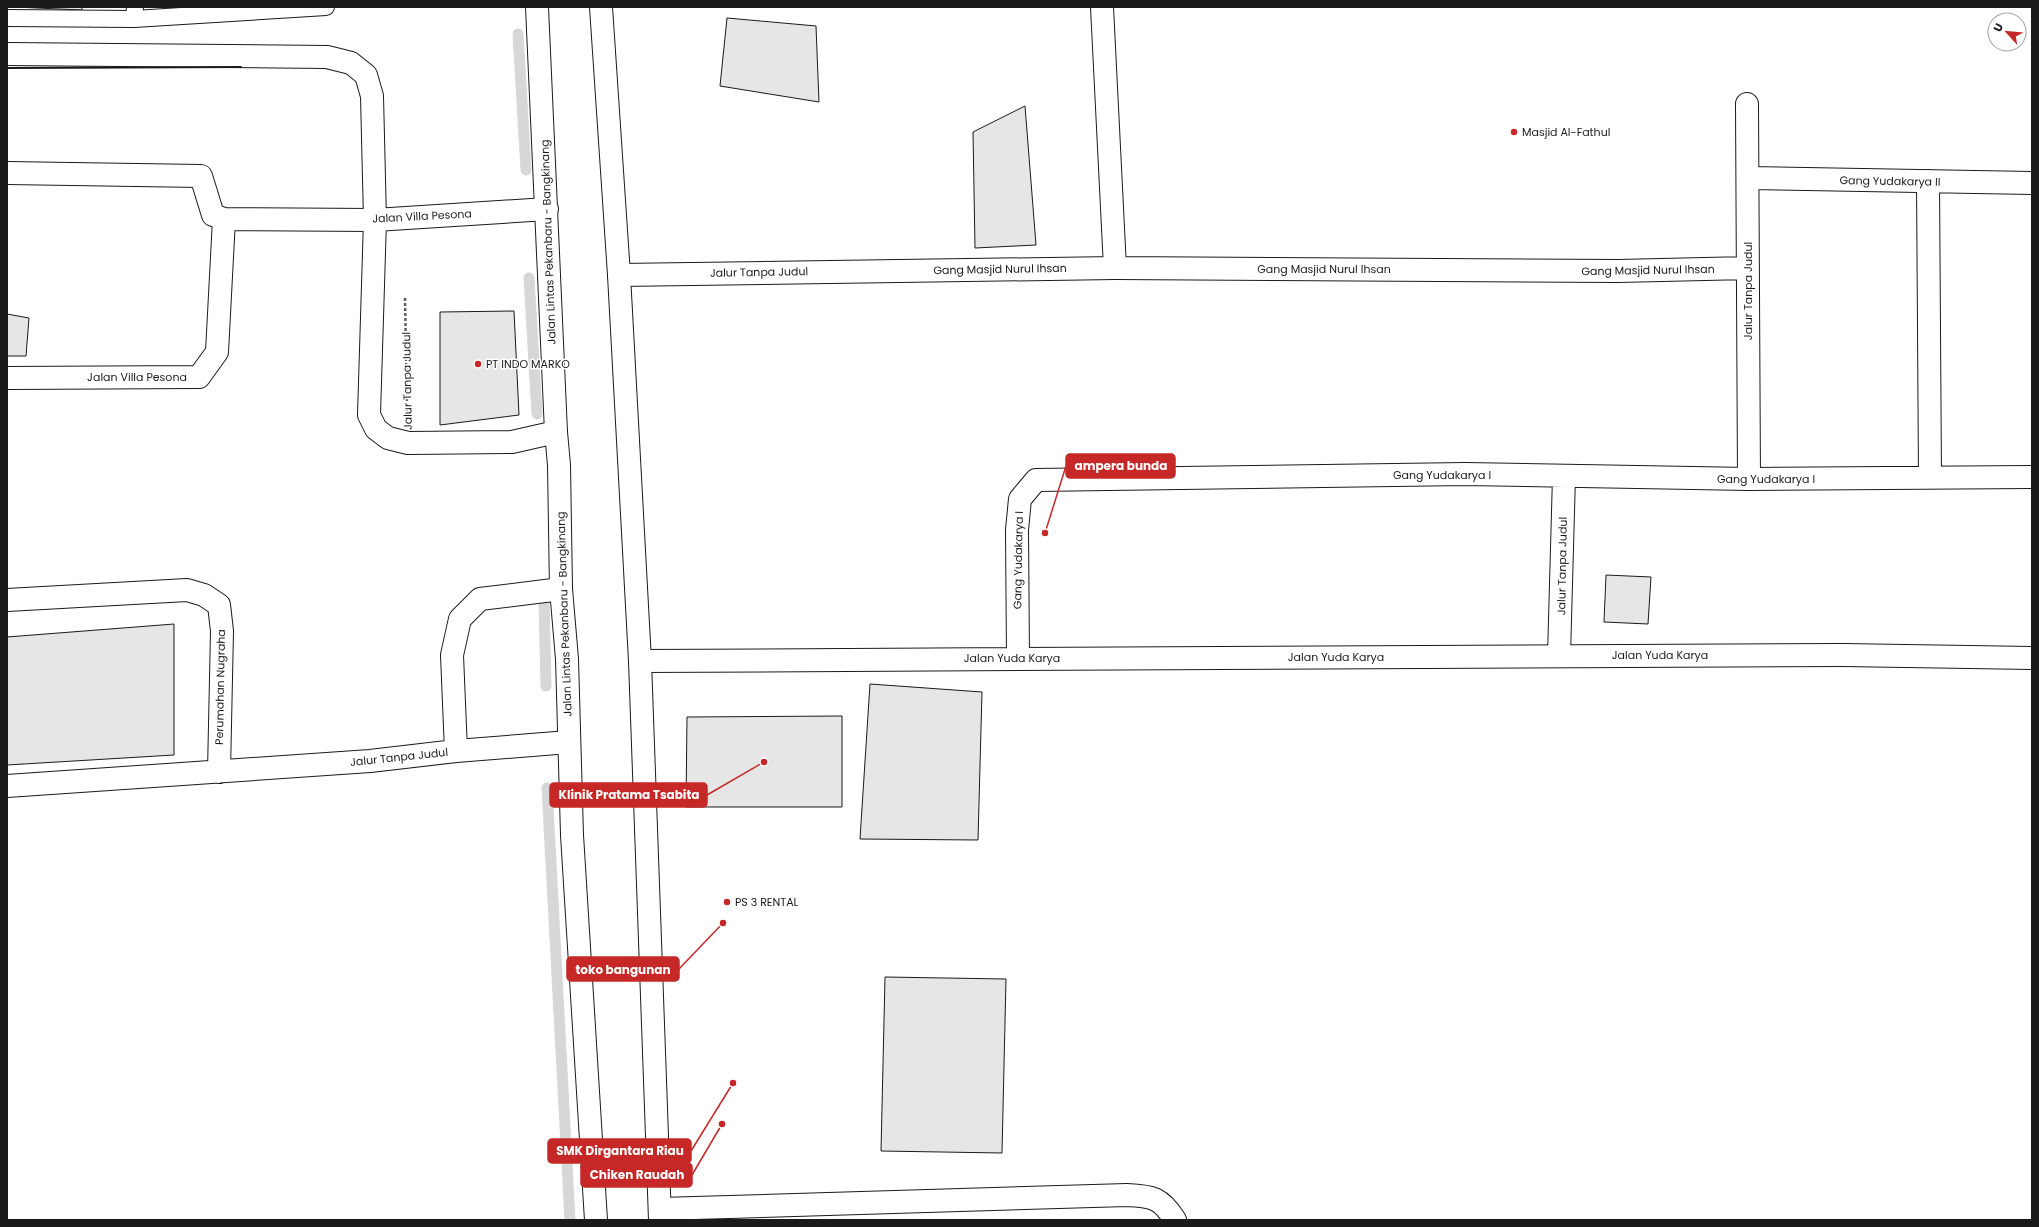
<svg xmlns="http://www.w3.org/2000/svg" width="2039" height="1227" font-family="Poppins,sans-serif">
<rect width="100%" height="100%" fill="#fff"/>
<g fill="none" stroke-linecap="round" stroke-linejoin="round">
<!-- stream -->
<path stroke="#d7d7d7" stroke-width="11" d="M518,34L526,170
M529,278L537,414
M544,600L546,686
M547,788L570,1220"/>
</g>
<!-- building -->
<path fill="#e6e6e6" stroke="#1a1a1a" d="M14,7H82V10Z
M727,18L816,26L819,102L720,86Z
M1025,106L1036,245L975,248L973,132Z
M514,311L519,415L440,425V312Z
M7,314L29,318L26,356H7Z
M1606,575L1651,577L1648,624L1604,622Z
M174,624V755L7,765V637Z
M870,684L982,692L978,840L860,839Z
M842,716V807H686L687,717Z
M885,977L1006,979L1002,1153L881,1151Z"/>
<g fill="none" stroke-linecap="round" stroke-linejoin="round">
<defs>
<path id="lane" d="M135,7L134,19L326,7
M7,18L134,19"/>
<path id="street" d="M1102,7L1115,268
M7,54L327,57L351,63L366,75L372,96L375,220L369,415L376,429L388,438L408,443L512,442L556,432
M1747,104L1749,479
M7,173L201,176L213,215L224,219L217,352L199,377L7,378
M1748,178L2032,183
M1928,181L1930,477
M224,219L375,220L547,209
M619,275L1115,268L1618,271L1748,268
M7,600L187,590L204,595L219,605L222,631L219,772
M1559,656L1564,476
M1018,658L1017,530L1020,499L1036,480L1465,474L1749,479L2032,477
M640,661L1843,655L2032,658
M456,751L569,742
M7,786L370,761L456,751L452,655L460,619L480,599L561,589
M660,1209L1127,1195C1153,1196 1161,1198 1175,1220"/>
<path id="highway" d="M537,7L556,432L559,465L561,589L567,659L572,835L596,1220
M601,7L619,275L640,661L660,1220"/>
</defs>
<!-- lane casing -->
<use href="#lane" stroke="#1a1a1a" stroke-width="18"/>
<!-- street casing -->
<use href="#street" stroke="#1a1a1a" stroke-width="24"/>
<!-- highway casing -->
<use href="#highway" stroke="#1a1a1a" stroke-width="24"/>
<!-- path -->
<path stroke="#5f5f5f" stroke-width="2.5" stroke-dasharray="3 2" stroke-linecap="butt" d="M405,298L407,411"/>
<!-- lane -->
<use href="#lane" stroke="#fff" stroke-width="16"/>
<!-- street -->
<use href="#street" stroke="#fff" stroke-width="22"/>
<!-- highway -->
<use href="#highway" stroke="#fff" stroke-width="22"/>
<!-- wall -->
<path stroke="#1a1a1a" stroke-width="2" d="M7,68L241,67"/>
</g>
<!-- markers -->
<g fill="#c62828" stroke="#fff" stroke-width="1.5">
<circle cx="1514" cy="132" r="4"/>
<circle cx="478" cy="364" r="4"/>
<circle cx="727" cy="902" r="4"/>
</g>
<g text-anchor="middle" stroke-width="3" stroke-linejoin="round" paint-order="stroke">
<!-- poi labels -->
<g font-size="11" fill="#1a1a1a" stroke="#fff" text-anchor="start">
<text x="1522" y="136">Masjid Al-Fathul</text>
<text x="486" y="368">PT INDO MARKO</text>
<text x="735" y="906">PS 3 RENTAL</text>
</g>
<!-- street labels -->
<g font-size="11" fill="#1a1a1a" stroke="#fff">
<text transform="translate(1890 181) rotate(1)" y="4">Gang Yudakarya II</text>
<text transform="translate(422 216) rotate(-3)" y="4">Jalan Villa Pesona</text>
<text transform="translate(548 242) rotate(-92)" y="4">Jalan Lintas Pekanbaru - Bangkinang</text>
<text transform="translate(1000 269) rotate(-1)" y="4">Gang Masjid Nurul Ihsan</text>
<text x="1324" y="273">Gang Masjid Nurul Ihsan</text>
<text transform="translate(1648 270) rotate(-1)" y="4">Gang Masjid Nurul Ihsan</text>
<text transform="translate(759 272) rotate(-1)" y="4">Jalur Tanpa Judul</text>
<text transform="translate(1748 291) rotate(-90)" y="4">Jalur Tanpa Judul</text>
<text x="137" y="381">Jalan Villa Pesona</text>
<text transform="translate(407 381) rotate(-91)" y="4">Jalur Tanpa Judul</text>
<text x="1442" y="479">Gang Yudakarya I</text>
<text x="1766" y="483">Gang Yudakarya I</text>
<text transform="translate(1018 560) rotate(-89)" y="4">Gang Yudakarya I</text>
<text transform="translate(1562 566) rotate(-89)" y="4">Jalur Tanpa Judul</text>
<text transform="translate(564 614) rotate(-92)" y="4">Jalan Lintas Pekanbaru - Bangkinang</text>
<text x="1660" y="659">Jalan Yuda Karya</text>
<text x="1336" y="661">Jalan Yuda Karya</text>
<text x="1012" y="662">Jalan Yuda Karya</text>
<text transform="translate(220 687) rotate(-89)" y="4">Perumahan Nugraha</text>
<text transform="translate(399 757) rotate(-6)" y="4">Jalur Tanpa Judul</text>
</g>
</g>
<!-- callouts -->
<path fill="none" stroke="#c62828" stroke-width="1.5" d="M1045 533L1066 466M764 762L707 795M723 923L679 969M733 1083L691 1151M722 1124L692 1175"/>
<g fill="#c62828" stroke="#fff" stroke-width="1.5">
<circle cx="1045" cy="533" r="4"/>
<circle cx="764" cy="762" r="4"/>
<circle cx="723" cy="923" r="4"/>
<circle cx="733" cy="1083" r="4"/>
<circle cx="722" cy="1124" r="4"/>
</g>
<g fill="#c62828" stroke="#c62828" stroke-width="1.5">
<rect x="1066" y="454" width="109" height="24" rx="4"/>
<rect x="550" y="783" width="157" height="24" rx="4"/>
<rect x="567" y="957" width="112" height="24" rx="4"/>
<rect x="548" y="1139" width="143" height="24" rx="4"/>
<rect x="581" y="1163" width="111" height="24" rx="4"/>
</g>
<g font-size="12" text-anchor="middle" font-weight="bold" fill="#fff">
<text x="1121" y="470">ampera bunda</text>
<text x="629" y="799">Klinik Pratama Tsabita</text>
<text x="623" y="974">toko bangunan</text>
<text x="620" y="1155">SMK Dirgantara Riau</text>
<text x="637" y="1179">Chiken Raudah</text>
</g>
<!-- border -->
<rect width="2039" height="1227" fill="none" stroke="#1a1a1a" stroke-width="16"/>
<!-- north arrow -->
<g transform="translate(2007 32) rotate(297)"><circle r="19" fill="#ffffff" stroke="#a3a3a3"/>
<path d="M0-3L7 15L0 10L-7 15Z" fill="#c62828"/>
<text y="-6" font-size="11" font-weight="bold" text-anchor="middle" fill="#1a1a1a">U</text>
</g>
</svg>
